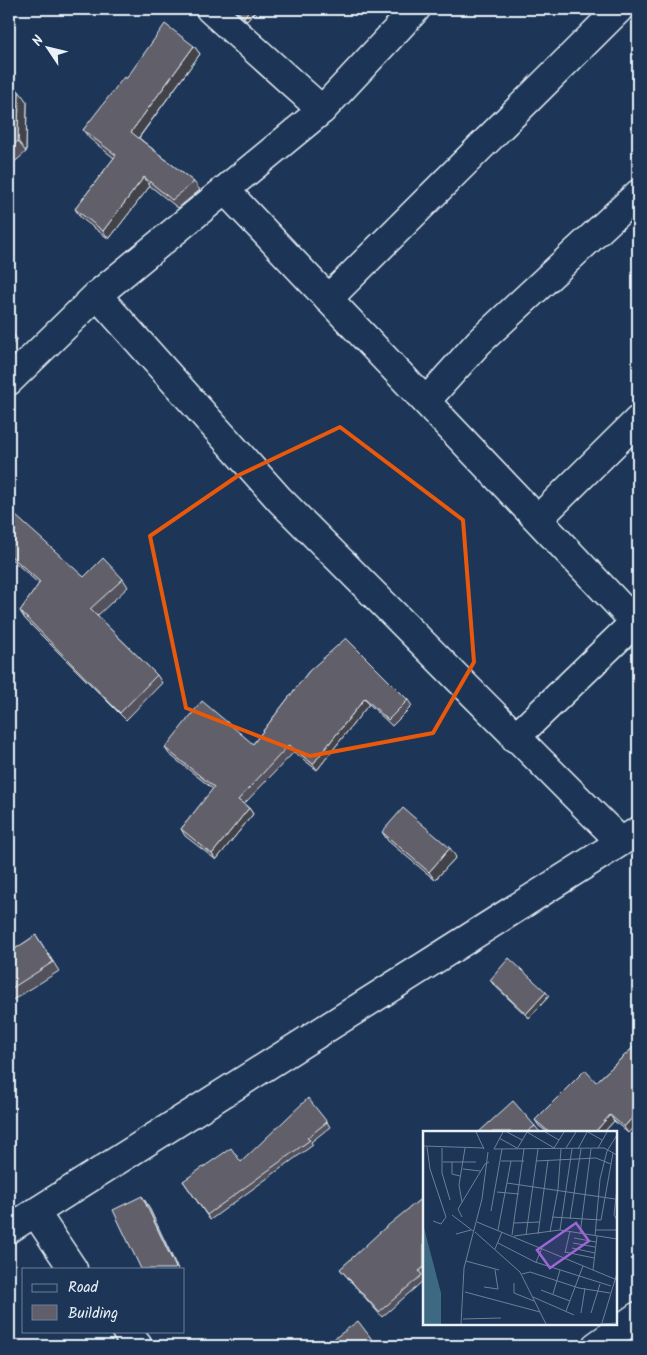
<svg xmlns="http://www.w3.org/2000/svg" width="647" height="1355" font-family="Kalam,sans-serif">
<rect width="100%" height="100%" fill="#1d3557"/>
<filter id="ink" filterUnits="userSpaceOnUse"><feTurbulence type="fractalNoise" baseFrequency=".02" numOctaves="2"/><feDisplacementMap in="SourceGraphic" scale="10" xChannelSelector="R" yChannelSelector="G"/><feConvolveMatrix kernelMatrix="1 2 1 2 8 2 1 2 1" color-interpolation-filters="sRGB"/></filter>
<g filter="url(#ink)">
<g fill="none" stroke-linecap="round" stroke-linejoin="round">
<defs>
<path id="street" d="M210,9L322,110
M225,190L635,622
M97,295L280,500L620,841
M328,299L619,9
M9,381L97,295L322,110L416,9
M426,401L479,342L638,194
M538,519L638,420
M515,738L638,619
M35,1212L73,1269
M9,1229L638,831
M126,1331L138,1346
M596,1346L638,1316"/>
</defs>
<!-- street casing -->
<use href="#street" stroke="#e8f1f8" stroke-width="31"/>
<!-- street -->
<use href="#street" stroke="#1d3557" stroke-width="28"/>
</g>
<!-- wall -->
<path fill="#53515b" stroke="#e8f1f8" d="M233,9H257L247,21Z
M194,46L200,54L139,138L194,182L200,190L178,208L150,186L109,239L81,218L75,209L114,158L89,138L83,130L126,79Z
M9,81L27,102L26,152L9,167Z
M9,524L84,577L123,579L128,587L97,616L157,675L162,683L126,720L25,619L20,611L39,584L9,557Z
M309,671L408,700L412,706L392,726L369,704L317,770L294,752L244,804L249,808L253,814L216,860L185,836L181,829L213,789L169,754L165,748L253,744Z
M382,832L456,857L435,880L388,841Z
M36,935L59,971L13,1000L9,995V953Z
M490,980L549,996L529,1018L493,984Z
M638,1043V1122L628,1133L614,1121L604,1132H547L539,1126L535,1120L596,1082Z
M327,1122L330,1127L311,1142L313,1145L210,1220L183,1181L241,1162Z
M535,1126L540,1132H479Z
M424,1196V1274L423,1276L424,1278V1280L382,1317L340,1269Z"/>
<!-- shaded-wall -->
<path fill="#43424a" stroke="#e8f1f8" d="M250,9H257L247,21L244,17Z
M194,46L200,54L137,140L131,132Z
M19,91L27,102L26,152L18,141Z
M144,177L150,186L109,239L103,231Z
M12,332L17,339L9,348V335Z
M365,698L369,704L317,770L313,764Z
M249,808L253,814L216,860L212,854Z
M450,848L456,857L435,880L429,872Z
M546,992L549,996L529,1018L526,1014Z
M638,1111V1122L628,1133L624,1127Z
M610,1115L614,1121L604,1132H595Z
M142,1196L148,1205L178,1269H177Z"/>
<!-- building -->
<path fill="#605e6a" stroke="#e8f1f8" d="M235,9H250L244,17Z
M165,24L194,46L131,132L194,182L172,200L144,177L103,231L75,209L116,155L83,130L124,77L126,79Z
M9,81L19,91L18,141L9,149Z
M9,329L12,332L9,335Z
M16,516L84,577L103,558L123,579L90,609L157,675L120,713L20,611L40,582L9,554V524Z
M346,638L408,700L388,720L365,698L313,764L289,745L238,800L249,808L212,854L181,829L214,787L165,748L202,701L253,744L309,671Z
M403,808L450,848L429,872L382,832Z
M36,935L53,962L9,990V953Z
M509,958L546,992L526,1014L490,980Z
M638,1043V1111L624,1127L610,1115L595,1132H549L535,1120L585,1070L596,1082Z
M308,1098L327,1122L307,1138L310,1140L207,1215L183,1181L231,1148L241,1162Z
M513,1101L535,1126L527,1132H479Z
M142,1196L176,1268L175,1269H141L113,1210Z
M424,1196V1267L419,1271L422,1275L379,1312L340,1269L380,1232Z
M358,1321L377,1346H335L331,1341Z"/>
</g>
<!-- marked area -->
<path fill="none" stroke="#e8590c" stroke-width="4" stroke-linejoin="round" d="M340,427L463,520L474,662L433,733L310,756L186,708L150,536L239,475Z"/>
<!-- overview -->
<g transform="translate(423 1131)">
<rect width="194" height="194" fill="#1d3557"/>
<path d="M0,93L18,162V193H0Z" fill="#3d6982"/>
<path fill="none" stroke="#6e8097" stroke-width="1" d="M53,1L61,18M84,1L99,9M104,1L131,17M122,1L136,9M165,1L179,9M76,7L94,17M1,15L61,17M4,16L7,38L23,86L18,93L10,90M19,17V42L27,69M131,17L141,1M143,17L153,1M175,17L184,1M71,18L181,17L194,24M71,18L80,1M94,18L104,1M155,18L164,1M78,30H101M113,30L173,27L188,33M20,31H53M29,31V43L37,45M40,38L57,40M84,52L192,68M194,57L191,84L194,89M74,61L96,63M39,71L36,54L42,17M68,80L79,18M29,84L50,100M39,86L35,78L62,33L66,31M129,86L178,89L190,22M147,88L158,18M54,91L170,139M91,92L117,91M75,99L88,30M137,99L149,18M173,99H194M52,101L97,141L123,193M127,101L135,58L138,18M33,103L48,99M115,103L125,29M157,103L168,18M89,104L101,18M103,104L115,18M91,105L137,99L194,108M172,105L177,48L184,20L194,4M174,105L170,139L194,149M151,107L173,111M75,112L112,131L188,155M150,112L172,116M149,117L172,122M72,118L79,101M142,121L171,127M142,122L147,100M43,130L76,139M113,131L119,117M99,143L107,141L156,157L187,162M91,152V162L111,170M61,156L75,158L72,139M118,159L147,170M42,161L117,181M130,163L137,139M110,166L151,184M143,180L160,135M158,182L162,157M168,182L177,153M40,188L78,187M179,192L194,142M38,193L41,137L59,68L65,21M177,193L194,192"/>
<path fill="#9c67d0" fill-opacity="0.15" stroke="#9c67d0" stroke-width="2.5" d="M153,92L166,110L127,137L114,119Z"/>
<rect width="194" height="194" fill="none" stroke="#e8f1f8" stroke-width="2.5"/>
</g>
<!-- margin -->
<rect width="647" height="1355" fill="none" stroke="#1d3557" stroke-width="30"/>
<rect x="15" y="15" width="617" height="1325" fill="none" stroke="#e8f1f8" stroke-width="2" filter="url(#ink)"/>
<!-- legend -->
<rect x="22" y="1268" width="162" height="65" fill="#1d3557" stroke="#6e8097"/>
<rect x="32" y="1284" width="25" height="8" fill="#1d3557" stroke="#6e8097"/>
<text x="68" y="1292" font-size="15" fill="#e8f1f8">Road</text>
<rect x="32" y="1305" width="25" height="15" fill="#605e6a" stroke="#6e8097"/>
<text x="68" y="1318" font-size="15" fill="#e8f1f8">Building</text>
<!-- north arrow -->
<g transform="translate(48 48) rotate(305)" stroke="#1d3557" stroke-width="4" paint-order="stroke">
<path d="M0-4L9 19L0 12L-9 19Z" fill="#e8f1f8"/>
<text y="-8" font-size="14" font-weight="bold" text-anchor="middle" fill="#e8f1f8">N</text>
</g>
</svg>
